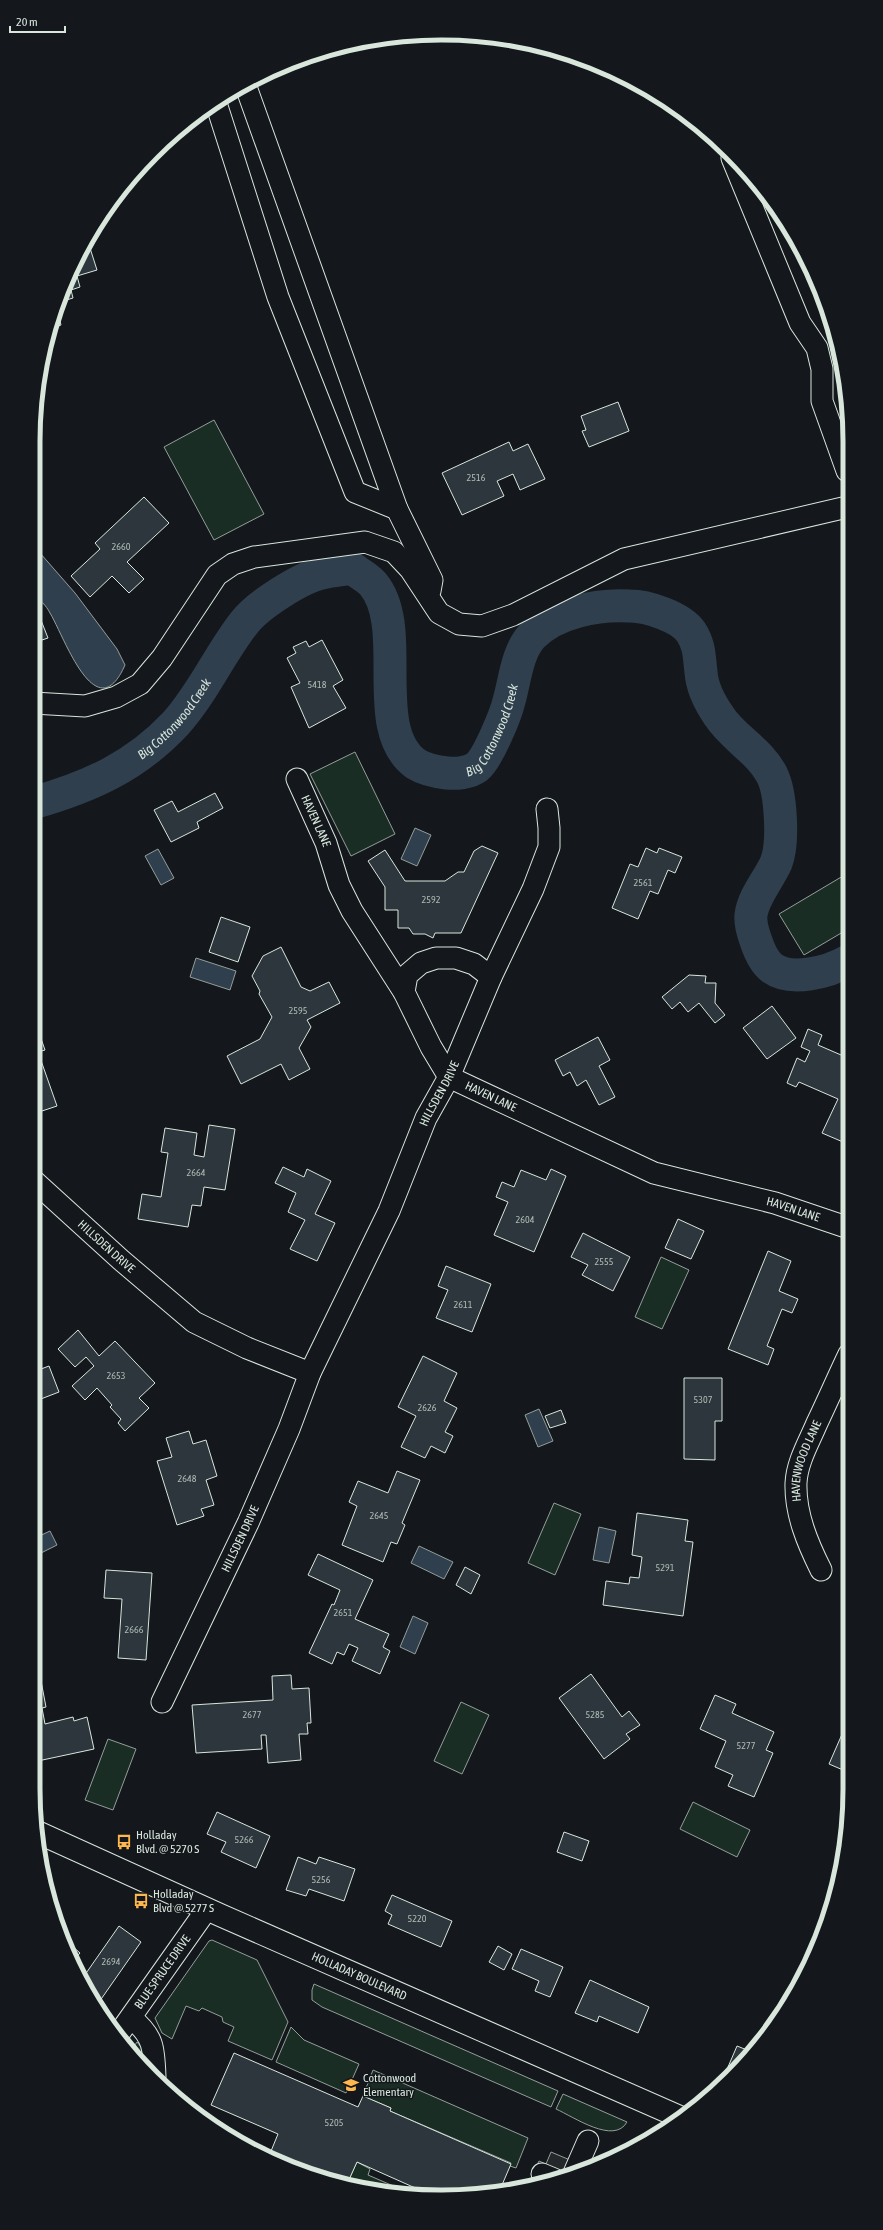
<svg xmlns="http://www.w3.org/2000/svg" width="883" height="2230" font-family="'Asap Condensed',sans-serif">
<rect width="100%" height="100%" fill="#14181c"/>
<!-- green -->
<path fill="#1a2d24" stroke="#939e99" d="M214,420L264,514L214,540L164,447Z
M355,752L395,834L351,856L310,774Z
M848,873V929L804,955L779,914Z
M661,1257L689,1270L662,1329L635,1317Z
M554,1503L581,1514L555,1575L528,1563Z
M461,1702L489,1715L462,1774L434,1761Z
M108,1739L136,1749L113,1810L85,1800Z
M693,1802L750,1830L737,1857L680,1829Z
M212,1940L257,1960L288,2022L272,2060L228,2041L234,2027L223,2022L222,2017L202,2008L199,2011L186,2006L172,2039L162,2033L155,2018L209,1941Z
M314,1984L558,2091L551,2107L322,2007L312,2000V1990Z
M291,2027L304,2040L359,2064L346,2093L276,2062Z
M137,2042L141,2047L144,2067L130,2052Z
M373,2070L528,2138L516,2168L510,2166L511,2163L390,2111L391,2108L363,2096Z
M563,2094L627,2122C614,2145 574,2117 556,2109Z
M357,2162L370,2169L368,2175L412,2194L388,2193L347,2184Z"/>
<!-- parking -->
<path fill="#24282b" stroke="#939e99" d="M551,2152L589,2168L527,2187L539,2161L546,2164Z"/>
<!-- water -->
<path fill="#2f3f4d" stroke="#939e99" d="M33,545L75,593L117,649L125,665C96,731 64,636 50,613C46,605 40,600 33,595Z
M415,828L431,835L417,866L401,859Z
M158,849L174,878L161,885L145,856Z
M196,958L236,971L230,990L190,977Z
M539,1409L553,1441L538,1447L525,1415Z
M599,1527L616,1531L609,1563L593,1560Z
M50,1531L57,1545L33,1557V1539Z
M419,1546L453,1562L444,1579L411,1563Z
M413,1616L428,1623L415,1654L400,1647Z"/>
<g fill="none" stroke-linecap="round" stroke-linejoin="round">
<!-- river -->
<path stroke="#2f3f4d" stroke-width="33" id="s1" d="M33,803C89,787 135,767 176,723C203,693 219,655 244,623C258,605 300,578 322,573C332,570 342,570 352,568C358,573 368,578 373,584C410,628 367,729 416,764C424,769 438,772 447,773C456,774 469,773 477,767C488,758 506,714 509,701C515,680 517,652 532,636C555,612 598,604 630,606C647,606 681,617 691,632C700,646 699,657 701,672C702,688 710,703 719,716C733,738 759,750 772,775C781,793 784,843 776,863C769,879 753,897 751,915C750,924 753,933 756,941C759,950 764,962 772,968C791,982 829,972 848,961"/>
</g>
<!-- building -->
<path fill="#2c363c" stroke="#d8e6dc" d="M90,248L97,270L77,276L80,287L71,290L73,298L60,302L75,261L82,250Z
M57,310L61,325L50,329Z
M618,402L629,431L589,447L582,431L586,430L581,416Z
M509,442L513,451L528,444L545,479L520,490L513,474L497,481L504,496L462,515L442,473Z
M144,497L169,523L127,562L144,579L129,593L112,576L90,597L71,576L100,549L95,543Z
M33,600L48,638L33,643Z
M322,640L343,680L333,686L346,708L309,728L291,687L300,683L287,658L296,653L293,647L306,641L309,647Z
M215,793L223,808L197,822L199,828L171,842L154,810L172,801L178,812Z
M482,846L498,853L461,933H435L433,938L425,934H413L409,928H398V910H385V887L368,861L385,850L405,881H445L458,872H464L474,851Z
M646,848L657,853L659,848L682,857L675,873L668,870L658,894L650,891L638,919L612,908L630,864L638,867Z
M221,917L250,927L238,962L209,952Z
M281,947L301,987L310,991L329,982L340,1003L307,1020L311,1027L299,1048L310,1069L289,1080L281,1064L241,1084L227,1056L260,1039L272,1017L259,994L260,991L252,976L263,956Z
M689,975L706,976L705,983H716L715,1003L725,1015L715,1023L699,1003L688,1012L680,1002L672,1009L662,997Z
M772,1006L796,1038L767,1059L743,1028Z
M33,1016L45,1050L38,1052L57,1106L33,1114Z
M808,1029L822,1035L818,1045L848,1058V1130L843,1142L822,1133L838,1099L799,1082L796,1087L787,1083L797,1058L805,1062L810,1051L801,1047Z
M598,1037L610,1060L599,1066L615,1097L599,1105L586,1080L577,1086L570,1072L563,1076L555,1060Z
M209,1125L235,1129L225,1190L204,1187L201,1206L192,1205L188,1227L138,1219L142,1194L161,1197L168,1153L161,1152L165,1128L197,1133L194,1155L204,1157Z
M283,1167L304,1177L307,1169L331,1181L315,1214L335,1223L317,1261L290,1249L305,1220L288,1212L296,1193L275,1183Z
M551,1169L566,1176L534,1252L494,1235L508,1202L496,1197L502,1182L514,1187L521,1170L546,1180Z
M678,1219L704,1231L691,1259L665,1248Z
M583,1233L630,1257L613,1291L582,1275L588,1265L571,1257Z
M768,1251L791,1261L779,1291L798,1299L792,1313L782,1309L767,1346L774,1349L768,1365L728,1349Z
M446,1266L491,1284L472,1332L436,1318L448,1290L438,1286Z
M78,1330L99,1356L115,1341L155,1383L139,1398L149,1408L125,1431L118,1423L121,1419L110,1407L112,1405L97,1388L85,1400L72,1386L94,1366L86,1357L75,1367L58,1349Z
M423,1356L457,1373L444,1401L457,1408L445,1432L453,1436L445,1453L431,1446L425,1458L401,1447L416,1416L398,1407Z
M49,1366L59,1392L33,1402V1372Z
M684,1378H722V1421H715V1460L684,1459Z
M561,1410L566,1423L550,1428L545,1416Z
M189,1431L193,1444L206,1440L217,1476L206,1480L214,1505L201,1509L204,1516L177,1525L157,1461L172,1457L166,1438Z
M397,1471L420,1480L402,1523L405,1525L397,1544L391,1542L383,1562L342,1545L357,1506L349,1502L358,1481L388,1493Z
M637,1513L688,1520L685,1541L693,1542L683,1616L603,1605L606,1581L629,1584L630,1577L639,1578L642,1557L632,1555Z
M318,1554L373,1580L355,1619L389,1634L383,1647L390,1651L380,1674L352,1661L358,1648L349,1644L344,1655L337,1652L332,1664L309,1653L332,1604L334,1605L340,1590L308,1575Z
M465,1567L480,1575L471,1594L456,1585Z
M106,1570L152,1573L146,1660L118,1658L122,1599L104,1598Z
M591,1674L622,1717L629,1711L640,1725L626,1734L630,1739L604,1759L559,1698Z
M291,1675L292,1689L309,1688L311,1723H307L308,1734H299L301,1760L268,1763L266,1735H261L262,1749L196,1753L192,1705L273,1700L272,1676Z
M41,1681L46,1707L42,1708L45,1724L73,1717L74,1721L87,1717L94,1749L33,1762V1683Z
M715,1695L736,1704L732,1713L774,1732L766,1750L773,1753L754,1797L728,1786L733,1775L715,1767L726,1741L700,1729Z
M843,1732L850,1735V1773L829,1764Z
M217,1812L270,1836L256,1868L221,1852L226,1842L207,1834Z
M564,1832L589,1841L582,1861L557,1852Z
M298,1857L316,1864L319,1857L355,1869L344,1901L309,1889L306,1896L286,1890Z
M392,1895L452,1921L441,1947L388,1924L392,1915L385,1911Z
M119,1926L141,1942L97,2005L82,1979Z
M63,1938L80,1953L73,1961Z
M498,1946L512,1954L504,1970L489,1962Z
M521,1949L563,1967L550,1997L535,1991L539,1981L512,1969Z
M590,1980L649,2007L638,2033L599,2016L597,2022L575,2013Z
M737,2046L752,2052L735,2070L728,2067Z
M234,2053L358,2107L363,2096L391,2108L390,2111L511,2164L499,2192L468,2196L431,2195L357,2162L347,2184L310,2175L269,2156L278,2134L211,2105Z"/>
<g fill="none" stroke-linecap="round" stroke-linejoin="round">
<defs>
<g id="minor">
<path d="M245,84L397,509"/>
<path d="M216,103L278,297L355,492L397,509L432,580L430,591"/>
<path d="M732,158L800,323L817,348L822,369V401L847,471"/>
<path d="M33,703L85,706L116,697L140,684L162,658L217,575L233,564L254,557L365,542L394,552L410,569L439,613L459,624L482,626L513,615L624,559L847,507"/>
<path id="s2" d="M297,779L326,843L339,885L352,911L404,992L431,1047L449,1077L654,1173L775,1203L849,1228"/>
<path d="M404,992L407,975L421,963L436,958H456L474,964L491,977"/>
<path id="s3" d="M33,1180L121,1260L194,1322L247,1348L310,1373"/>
<path id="s4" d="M821,1570C808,1544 795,1514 796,1483C797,1462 809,1442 817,1423C828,1400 838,1377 849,1354"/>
<path id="s5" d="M162,1702L248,1523L289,1429L310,1373L389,1211L426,1118L449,1077L491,977L533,889L549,847V828L547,809"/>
<path d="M131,2018C154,2036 154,2049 155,2077"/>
<path id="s6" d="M118,2035L207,1909"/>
<path d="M574,2173L588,2141"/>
<path d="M542,2174L554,2179"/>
</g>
<g id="major">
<path id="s7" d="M37,1832L220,1915L682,2118"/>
</g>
</defs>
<!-- minor casing -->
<use href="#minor" stroke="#d8e6dc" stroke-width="23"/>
<!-- major casing -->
<use href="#major" stroke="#d8e6dc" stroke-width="24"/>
<!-- minor -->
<use href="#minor" stroke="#14181c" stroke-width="21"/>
<!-- major -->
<use href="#major" stroke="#14181c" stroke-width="22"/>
</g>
<!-- icons -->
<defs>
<symbol id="bus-bare" viewBox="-9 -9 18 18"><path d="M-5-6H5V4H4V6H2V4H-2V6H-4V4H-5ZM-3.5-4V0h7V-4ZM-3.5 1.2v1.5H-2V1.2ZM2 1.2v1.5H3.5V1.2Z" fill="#ffb74d" stroke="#14181c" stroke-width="2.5" paint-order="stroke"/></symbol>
<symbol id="school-bare" viewBox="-9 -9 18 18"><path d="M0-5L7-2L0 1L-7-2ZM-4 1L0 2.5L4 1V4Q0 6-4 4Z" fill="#ffb74d" stroke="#14181c" stroke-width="2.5" paint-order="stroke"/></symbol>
</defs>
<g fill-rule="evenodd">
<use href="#bus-bare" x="113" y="1831" width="22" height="22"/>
<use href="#bus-bare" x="130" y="1890" width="22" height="22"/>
<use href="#school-bare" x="340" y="2074" width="22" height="22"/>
</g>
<g text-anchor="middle" stroke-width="3" stroke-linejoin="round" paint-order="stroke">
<!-- number labels -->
<g font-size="10" fill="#adbab4">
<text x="476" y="481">2516</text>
<text x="121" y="550">2660</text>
<text x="317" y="688">5418</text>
<text x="643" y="886">2561</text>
<text x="431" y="903">2592</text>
<text x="298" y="1014">2595</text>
<text x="196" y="1176">2664</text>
<text x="525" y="1223">2604</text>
<text x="604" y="1265">2555</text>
<text x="463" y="1308">2611</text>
<text x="116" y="1379">2653</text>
<text x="703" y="1403">5307</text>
<text x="427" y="1411">2626</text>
<text x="187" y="1482">2648</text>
<text x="379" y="1519">2645</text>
<text x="665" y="1571">5291</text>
<text x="343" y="1616">2651</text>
<text x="134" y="1633">2666</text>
<text x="252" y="1718">2677</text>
<text x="595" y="1718">5285</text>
<text x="746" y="1749">5277</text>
<text x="244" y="1843">5266</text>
<text x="321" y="1883">5256</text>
<text x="417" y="1922">5220</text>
<text x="111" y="1965">2694</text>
<text x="334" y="2126">5205</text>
</g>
<!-- street labels -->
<g font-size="12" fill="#d8e6dc" stroke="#14181c">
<text dy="4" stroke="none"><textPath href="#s2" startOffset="46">HAVEN LANE</textPath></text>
<text dy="4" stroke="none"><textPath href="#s5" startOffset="669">HILLSDEN DRIVE</textPath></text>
<text dy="4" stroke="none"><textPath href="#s2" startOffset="382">HAVEN LANE</textPath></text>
<text dy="4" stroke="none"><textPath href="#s2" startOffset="706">HAVEN LANE</textPath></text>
<text dy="4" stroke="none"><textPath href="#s3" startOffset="99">HILLSDEN DRIVE</textPath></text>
<text dy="4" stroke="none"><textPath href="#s4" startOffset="115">HAVENWOOD LANE</textPath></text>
<text dy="4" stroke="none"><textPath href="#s5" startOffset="181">HILLSDEN DRIVE</textPath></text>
<text dy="4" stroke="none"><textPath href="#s6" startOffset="77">BLUE SPRUCE DRIVE</textPath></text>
<text dy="4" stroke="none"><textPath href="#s7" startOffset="353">HOLLADAY BOULEVARD</textPath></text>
</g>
<!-- poi labels -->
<g font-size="12" fill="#d8e6dc" stroke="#14181c" text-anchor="start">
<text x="136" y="1839">Holladay<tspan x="136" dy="14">Blvd. @ 5270 S</tspan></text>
<text x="153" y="1898">Holladay<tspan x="153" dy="14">Blvd @ 5277 S</tspan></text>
<text x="363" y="2082">Cottonwood<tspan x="363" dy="14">Elementary</tspan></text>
</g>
<!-- water labels -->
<g font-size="13" font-style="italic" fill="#d8e6dc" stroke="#14181c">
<text dy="5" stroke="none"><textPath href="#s1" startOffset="168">Big Cottonwood Creek</textPath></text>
<text dy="5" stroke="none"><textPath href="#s1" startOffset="732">Big Cottonwood Creek</textPath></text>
</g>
</g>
<!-- crop -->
<path d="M0 0H883V2230H0ZM441 40H442A401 401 0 0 1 843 441V1789A401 401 0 0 1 442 2190H441A401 401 0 0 1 40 1789V441A401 401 0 0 1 441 40Z" fill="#14181c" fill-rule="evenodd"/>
<path fill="none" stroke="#d8e6dc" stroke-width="5" d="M441 40H442A401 401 0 0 1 843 441V1789A401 401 0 0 1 442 2190H441A401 401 0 0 1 40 1789V441A401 401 0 0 1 441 40Z"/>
<!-- scale -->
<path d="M10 26v6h55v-6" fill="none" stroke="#d8e6dc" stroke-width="2"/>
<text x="16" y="26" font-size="12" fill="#d8e6dc" stroke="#14181c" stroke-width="3" paint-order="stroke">20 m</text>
</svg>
